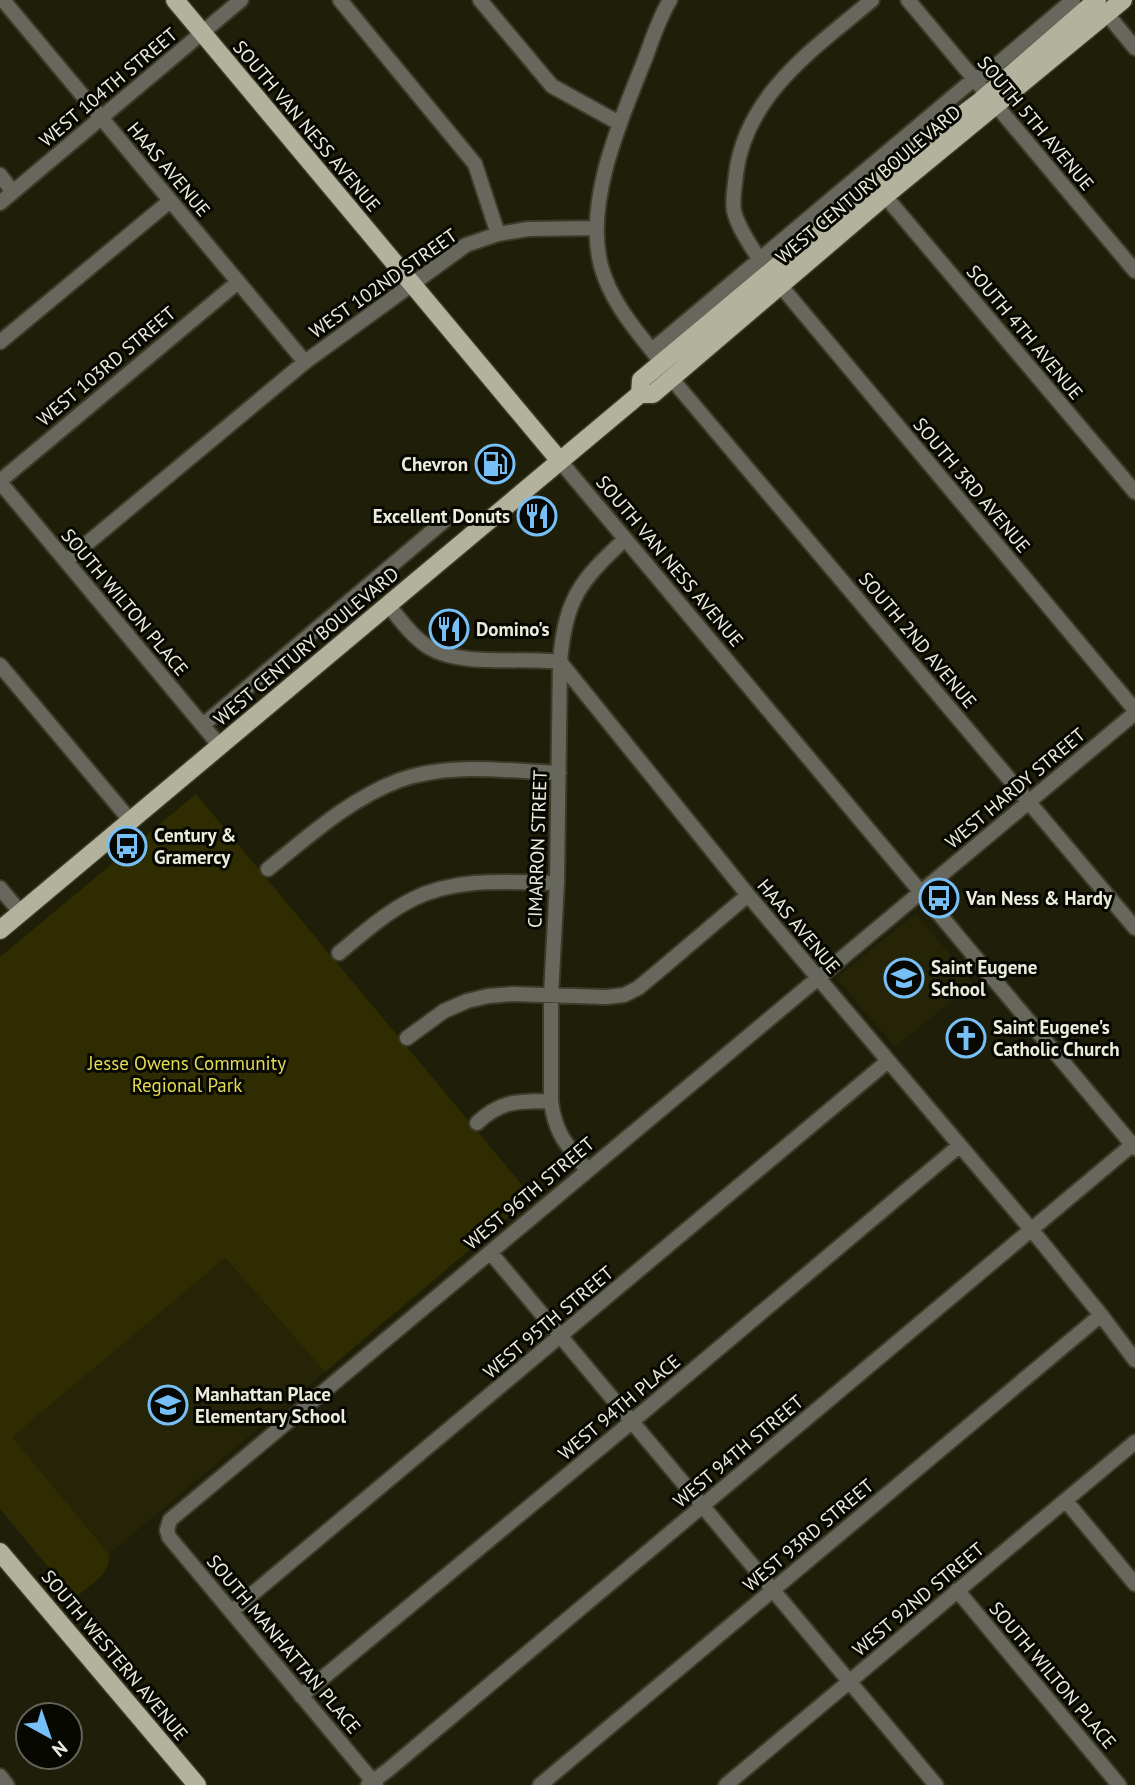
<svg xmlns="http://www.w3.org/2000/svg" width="1135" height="1785" font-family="'PT Sans',sans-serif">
<rect width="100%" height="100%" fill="#1f1e09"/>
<!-- built -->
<path fill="#252406" d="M916,913L973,983L895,1047L838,980L839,976Z
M225,1258L325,1372L109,1554L11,1437Z"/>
<!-- green -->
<path fill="#2e2c00" d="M196,794L532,1197L325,1372L225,1258L12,1437L109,1554C112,1574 88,1586 74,1598L0,1509V957Z"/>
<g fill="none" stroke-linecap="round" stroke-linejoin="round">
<defs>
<path id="minor" d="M3,0L305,362
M340,0L475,164L498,234
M480,0L552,86L619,123
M908,0L1135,271
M1107,14L1135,48
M0,175L13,192
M885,196L1135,492
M0,203L241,0
M759,259C750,244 738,228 734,211C732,199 735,186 736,174C746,94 815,48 872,0
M780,285L1135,710
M0,342L170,201
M652,350L974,79L986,74L1073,0
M657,357C635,329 611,302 601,266C584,202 621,119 645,59C652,40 659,18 670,0
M671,378L1135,928
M560,461L1135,1148
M0,481L238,282
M0,482L220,746
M66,561L305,362L466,245L498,234L528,229L596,228
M388,605C400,619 413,638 430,648C462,667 523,657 560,662L748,895L1040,1240L1101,1315L1135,1360
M0,665L130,820
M203,725L444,521
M268,869C309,836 349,799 400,780C450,762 508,771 559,773
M0,888L21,913
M339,953C362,934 385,913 413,899C457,877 509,882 557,883
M407,1038L444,1011L467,1001L488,996L512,994L606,997L624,995L638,988L655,974L748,895
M477,1123C501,1100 519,1101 551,1101
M587,1170C567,1145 555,1134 551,1101V995L557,883L560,662C565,599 580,581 625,539
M490,1252L936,1785
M1066,1501L1135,1584
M957,1590L1119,1785
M232,1611L888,1061
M301,1696L623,1429L959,1146
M0,1776L7,1785
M368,1785L388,1770L1132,1145
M376,1785L169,1537L167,1530L170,1520L1135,713
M540,1785L1101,1315
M726,1785L1135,1442"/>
<path id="major" d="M175,0L560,461
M640,394L641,380L918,148L978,103L1097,0
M0,930L640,394H653L885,196L1123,0
M0,1552L197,1785"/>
</defs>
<!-- minor casing -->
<use href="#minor" stroke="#3c3b27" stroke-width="18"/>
<!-- major casing -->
<use href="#major" stroke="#3c3b27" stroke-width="21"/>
<!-- minor -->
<use href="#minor" stroke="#67675d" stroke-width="14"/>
<!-- major -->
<use href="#major" stroke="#b3b39d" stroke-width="18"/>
</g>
<!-- icons -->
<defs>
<symbol id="fuel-ring" viewBox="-11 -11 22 22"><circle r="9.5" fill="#080802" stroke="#77bff7" stroke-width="1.5"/><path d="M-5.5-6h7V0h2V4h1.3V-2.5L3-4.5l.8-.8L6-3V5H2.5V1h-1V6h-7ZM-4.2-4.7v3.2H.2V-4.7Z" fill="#77bff7"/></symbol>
<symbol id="restaurant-ring" viewBox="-11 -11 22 22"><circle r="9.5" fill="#080802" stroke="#77bff7" stroke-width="1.5"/><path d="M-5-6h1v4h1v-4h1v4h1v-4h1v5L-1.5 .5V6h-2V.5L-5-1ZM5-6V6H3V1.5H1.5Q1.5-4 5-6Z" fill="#77bff7"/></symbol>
<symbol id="bus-ring" viewBox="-11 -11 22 22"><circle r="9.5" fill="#080802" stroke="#77bff7" stroke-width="1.5"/><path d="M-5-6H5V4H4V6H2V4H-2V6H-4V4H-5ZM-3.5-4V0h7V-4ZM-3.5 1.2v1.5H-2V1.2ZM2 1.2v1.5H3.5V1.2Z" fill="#77bff7"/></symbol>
<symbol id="school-ring" viewBox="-11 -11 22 22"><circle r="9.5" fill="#080802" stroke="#77bff7" stroke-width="1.5"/><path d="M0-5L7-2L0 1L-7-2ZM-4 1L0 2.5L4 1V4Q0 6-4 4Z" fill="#77bff7"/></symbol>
<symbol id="church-ring" viewBox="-11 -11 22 22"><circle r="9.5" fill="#080802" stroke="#77bff7" stroke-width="1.5"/><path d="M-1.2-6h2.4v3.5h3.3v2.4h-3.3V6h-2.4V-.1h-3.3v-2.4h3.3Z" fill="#77bff7"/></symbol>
</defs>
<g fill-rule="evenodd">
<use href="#fuel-ring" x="473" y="442" width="44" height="44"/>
<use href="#restaurant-ring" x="515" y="494" width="44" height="44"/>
<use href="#restaurant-ring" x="427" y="607" width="44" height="44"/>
<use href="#bus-ring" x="105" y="824" width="44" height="44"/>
<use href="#bus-ring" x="917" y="876" width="44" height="44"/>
<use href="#school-ring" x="882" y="956" width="44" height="44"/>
<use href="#church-ring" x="944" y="1016" width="44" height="44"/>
<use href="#school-ring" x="146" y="1383" width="44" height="44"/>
</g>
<g text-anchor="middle" stroke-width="6" stroke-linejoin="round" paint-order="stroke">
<!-- street labels -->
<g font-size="19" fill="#ebebde" stroke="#080802">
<text transform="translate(108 87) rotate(-40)" y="7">WEST 104TH STREET</text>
<text transform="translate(1036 123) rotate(50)" y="7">SOUTH 5TH AVENUE</text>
<text transform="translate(307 126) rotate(50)" y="7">SOUTH VAN NESS AVENUE</text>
<text transform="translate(169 169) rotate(50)" y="7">HAAS AVENUE</text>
<text transform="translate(868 184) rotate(-40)" y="7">WEST CENTURY BOULEVARD</text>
<text transform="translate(383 283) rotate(-35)" y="7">WEST 102ND STREET</text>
<text transform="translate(1025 332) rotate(50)" y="7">SOUTH 4TH AVENUE</text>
<text transform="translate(106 366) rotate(-40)" y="7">WEST 103RD STREET</text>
<text transform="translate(972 485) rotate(50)" y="7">SOUTH 3RD AVENUE</text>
<text transform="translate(670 561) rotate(50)" y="7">SOUTH VAN NESS AVENUE</text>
<text transform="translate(125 602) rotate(50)" y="7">SOUTH WILTON PLACE</text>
<text transform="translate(918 640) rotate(50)" y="7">SOUTH 2ND AVENUE</text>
<text transform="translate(306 646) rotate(-40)" y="7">WEST CENTURY BOULEVARD</text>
<text transform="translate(1015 788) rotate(-40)" y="7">WEST HARDY STREET</text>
<text transform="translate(537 849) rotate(-88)" y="7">CIMARRON STREET</text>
<text transform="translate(799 926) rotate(50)" y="7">HAAS AVENUE</text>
<text transform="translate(529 1193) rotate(-40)" y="7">WEST 96TH STREET</text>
<text transform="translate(548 1322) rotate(-40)" y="7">WEST 95TH STREET</text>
<text transform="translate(619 1407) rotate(-40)" y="7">WEST 94TH PLACE</text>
<text transform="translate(738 1451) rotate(-40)" y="7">WEST 94TH STREET</text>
<text transform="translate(808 1535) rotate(-40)" y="7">WEST 93RD STREET</text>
<text transform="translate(918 1599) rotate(-40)" y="7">WEST 92ND STREET</text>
<text transform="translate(284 1644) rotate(50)" y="7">SOUTH MANHATTAN PLACE</text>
<text transform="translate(115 1655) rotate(50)" y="7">SOUTH WESTERN AVENUE</text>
<text transform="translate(1053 1675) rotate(50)" y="7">SOUTH WILTON PLACE</text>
</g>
<!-- poi labels -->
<g font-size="19" font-weight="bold" fill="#ebebde" stroke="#080802" text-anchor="start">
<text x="468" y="471" text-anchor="end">Chevron</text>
<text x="510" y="523" text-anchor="end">Excellent Donuts</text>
<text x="476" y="636">Domino's</text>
<text x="154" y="842">Century &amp;<tspan x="154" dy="22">Gramercy</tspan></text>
<text x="966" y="905">Van Ness &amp; Hardy</text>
<text x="931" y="974">Saint Eugene<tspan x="931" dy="22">School</tspan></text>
<text x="993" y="1034">Saint Eugene's<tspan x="993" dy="22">Catholic Church</tspan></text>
<text x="195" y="1401">Manhattan Place<tspan x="195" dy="22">Elementary School</tspan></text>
</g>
<!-- park labels -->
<g font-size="19" fill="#e3db52" stroke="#080802">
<text x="187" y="1070">Jesse Owens Community<tspan x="187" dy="22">Regional Park</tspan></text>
</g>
</g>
<!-- north arrow -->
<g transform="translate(49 1736) rotate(140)"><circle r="33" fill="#080802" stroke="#63635a" stroke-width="2"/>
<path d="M0-5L12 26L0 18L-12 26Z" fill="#77bff7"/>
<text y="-10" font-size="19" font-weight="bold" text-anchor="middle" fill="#ebebde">N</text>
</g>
</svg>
